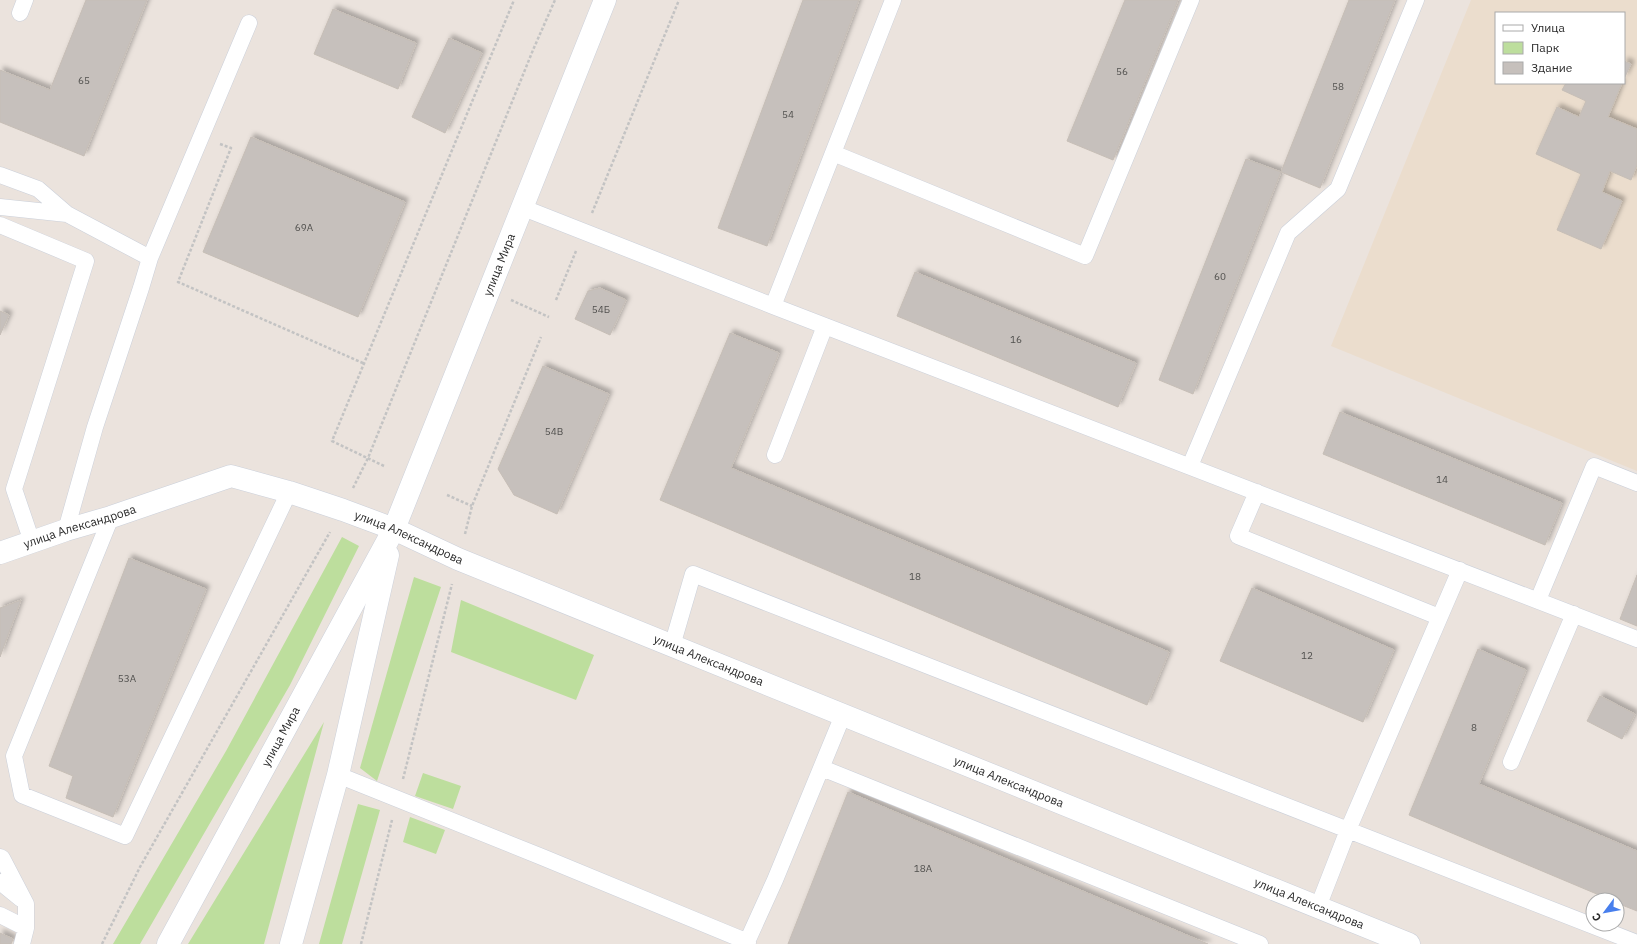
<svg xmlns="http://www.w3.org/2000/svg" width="1637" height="944" font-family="'IBM Plex Sans',sans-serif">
<defs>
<filter id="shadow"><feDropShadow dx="3.5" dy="-3.5" stdDeviation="2" flood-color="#0004"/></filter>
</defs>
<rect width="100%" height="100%" fill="#ebe3dd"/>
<!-- education -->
<path fill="#ebddcd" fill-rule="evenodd" d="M1471,0H1637V471L1331,346ZM1496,13H1624V83H1496Z"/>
<!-- green -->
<path fill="#bdde9d" d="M342,537L359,546L290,685L140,944H113L226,751Z
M414,577L441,587L377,781L360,768Z
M461,600L594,655L576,700L451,652Z
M324,722L264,944H188Z
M423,773L461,786L453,809L415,796Z
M358,804L380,810L342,944H319Z
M410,817L445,830L436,854L403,842Z"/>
<!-- building -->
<path fill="#c6c0bc" stroke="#c6beb6" filter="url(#shadow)" d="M86,0H147L84,156L0,122V70L50,90Z
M803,0H859L767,246L718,228Z
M1125,0H1178L1113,160L1067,141Z
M1349,0H1395L1320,188L1281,172Z
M333,9L416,43L398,89L314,54Z
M449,38L482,53L445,133L412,117Z
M1624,61L1631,64L1624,79Z
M1566,83H1622L1608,117L1637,129V165L1631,180L1610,171L1602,192L1622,201L1601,249L1557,230L1581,174L1536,154L1557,107L1579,117L1586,101L1562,90Z
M251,137L405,202L358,317L203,252Z
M1246,159L1281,172L1193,394L1159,380Z
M915,272L1136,363L1118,407L897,316Z
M600,288L626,300L610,335L575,319L588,291Z
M0,311L9,315L0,335Z
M730,333L779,353L731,468L1169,652L1147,705L660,500Z
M543,366L609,394L557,514L514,495L498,469Z
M1340,412L1562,503L1545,545L1323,454Z
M129,558L206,589L113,817L66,798L73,776L49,766Z
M1637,575V626L1620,619Z
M1252,588L1394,650L1363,722L1220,661Z
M21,600L0,657V608Z
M1478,649L1526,670L1479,784L1637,851V911L1617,903V900H1611L1409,815Z
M1600,696L1635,714L1622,739L1587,721Z
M848,792L1208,944H788Z
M0,933L13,939L11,944H0Z"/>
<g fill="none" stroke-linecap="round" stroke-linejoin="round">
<defs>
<path id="lane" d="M20,13L25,0
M833,153L1085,256L1191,0
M0,175L38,189L67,214L150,258
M0,207L67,214
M521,207L773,306L1637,639
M0,225L86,261L14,489L32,542
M773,306L893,0
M775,455L825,326
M1190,466L1288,233L1338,189L1416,0
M1257,492L1238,536L1439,617
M111,517L14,756L22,795L125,836L289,492
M66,530L95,427L141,288L150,258L249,23
M1538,600L1594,466L1637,483
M672,646L693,574L1348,830L1460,570
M1511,762L1574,614
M822,768L1260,944
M338,775L542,857L748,942
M0,857L2,858L26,904V928L22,944
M0,882L21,899
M1318,907L1348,830L1637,943
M0,915L26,928
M746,944L775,880L843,715"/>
<g id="street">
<path id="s1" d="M0,553L66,530L111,517L231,476L289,492L343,510L394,529L458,559L1409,944"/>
</g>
<g id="secondary">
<path id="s2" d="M168,944L394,529L605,0"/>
<path d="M291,944L338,775L388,555"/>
</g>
</defs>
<!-- lane casing -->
<use href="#lane" stroke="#cbd0da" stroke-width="17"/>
<!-- street casing -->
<use href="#street" stroke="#cbd0da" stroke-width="23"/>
<!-- secondary casing -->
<use href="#secondary" stroke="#cbd0da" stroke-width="23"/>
<!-- path -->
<path stroke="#c3c3c3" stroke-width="2.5" stroke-dasharray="3 2" stroke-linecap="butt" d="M220,144L231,148L178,282L365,364
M592,213L679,0
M511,300L549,317
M556,300L576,251
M384,466L332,441L514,0
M353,488L368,458L533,50L555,0
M447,495L472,506
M465,534L472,506L541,337
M403,779L452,584
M102,944L140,867L330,532
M361,944L392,820"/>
<!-- lane -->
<use href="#lane" stroke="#fff" stroke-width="16"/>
<!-- street -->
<use href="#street" stroke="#fff" stroke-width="22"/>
<!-- secondary -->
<use href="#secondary" stroke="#fff" stroke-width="22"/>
</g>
<g text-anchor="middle" stroke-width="3.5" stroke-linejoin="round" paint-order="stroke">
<!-- number labels -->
<g font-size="10" fill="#51504e">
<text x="1122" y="75">56</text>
<text x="84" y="84">65</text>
<text x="1338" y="90">58</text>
<text x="788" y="118">54</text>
<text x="304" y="231">69А</text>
<text x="1220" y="280">60</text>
<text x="601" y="313">54Б</text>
<text x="1016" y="343">16</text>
<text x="554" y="435">54В</text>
<text x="1442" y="483">14</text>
<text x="915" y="580">18</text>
<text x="1307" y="659">12</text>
<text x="127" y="682">53А</text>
<text x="1474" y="731">8</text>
<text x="923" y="872">18А</text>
</g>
<!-- street labels -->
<g font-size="12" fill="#2a2a2a" stroke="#fff">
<text dy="4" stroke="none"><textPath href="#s2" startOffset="757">улица Мира</textPath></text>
<text dy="4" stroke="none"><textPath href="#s1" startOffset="84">улица Александрова</textPath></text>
<text dy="4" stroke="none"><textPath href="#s1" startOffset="432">улица Александрова</textPath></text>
<text dy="4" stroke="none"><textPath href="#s1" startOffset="756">улица Александрова</textPath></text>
<text dy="4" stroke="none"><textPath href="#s2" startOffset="236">улица Мира</textPath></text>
<text dy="4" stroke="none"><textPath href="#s1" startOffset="1080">улица Александрова</textPath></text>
<text dy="4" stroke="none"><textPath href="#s1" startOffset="1404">улица Александрова</textPath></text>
</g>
</g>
<!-- legend -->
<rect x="1495" y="12" width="130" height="72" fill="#ffffff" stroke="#aaaaaa"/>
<rect x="1503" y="25" width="20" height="6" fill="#ffffff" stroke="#aaaaaa"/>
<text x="1531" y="32" font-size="12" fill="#2a2a2a">Улица</text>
<rect x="1503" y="42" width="20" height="12" fill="#bdde9d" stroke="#aaaaaa"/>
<text x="1531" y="52" font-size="12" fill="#2a2a2a">Парк</text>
<rect x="1503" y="62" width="20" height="12" fill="#c6c0bc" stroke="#aaaaaa"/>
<text x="1531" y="72" font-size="12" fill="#2a2a2a">Здание</text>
<!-- north arrow -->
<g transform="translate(1605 912) rotate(238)"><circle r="19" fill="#ffffff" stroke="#aaaaaa"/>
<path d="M0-3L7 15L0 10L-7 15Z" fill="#487fed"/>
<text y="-6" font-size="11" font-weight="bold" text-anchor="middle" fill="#2a2a2a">С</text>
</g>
</svg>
